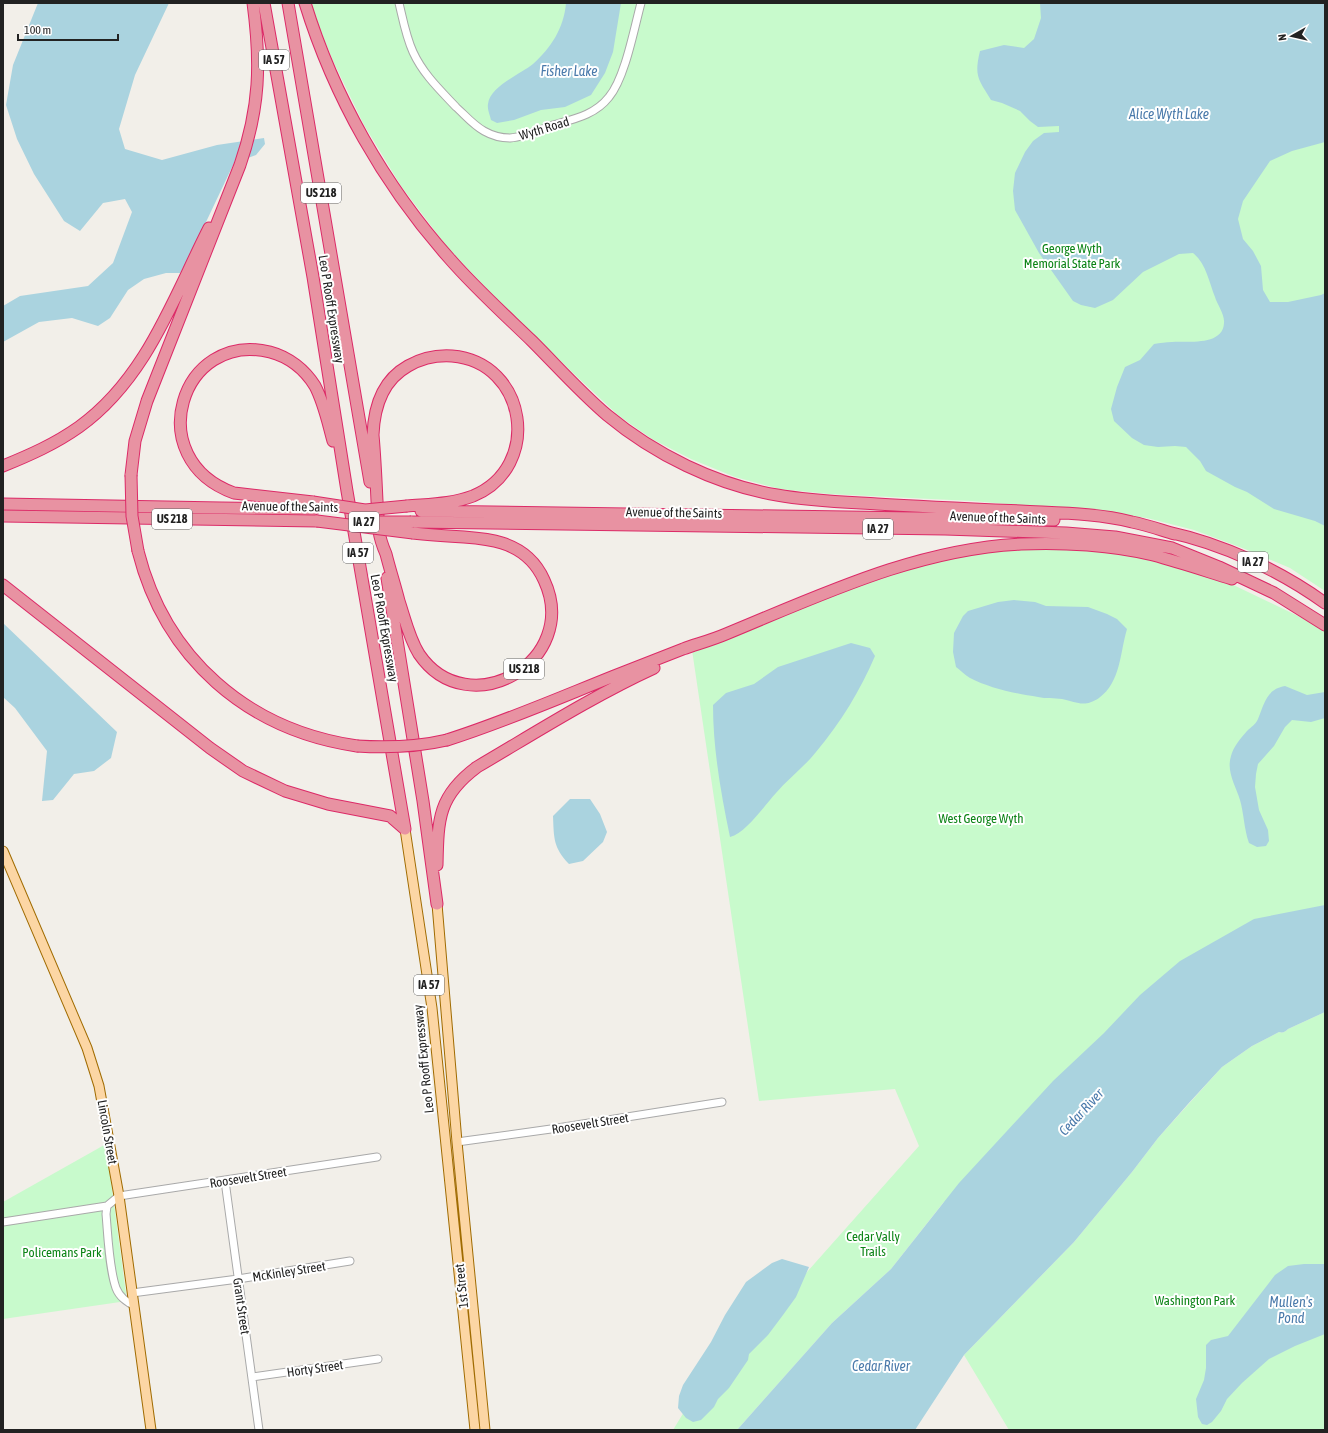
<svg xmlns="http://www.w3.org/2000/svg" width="1328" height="1433" font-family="'Asap Condensed',sans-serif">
<rect width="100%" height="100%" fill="#f2efe9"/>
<!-- park -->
<path fill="#c8facc" d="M312,3H1325V591L1290,568L1245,549L1194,530L1147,518L1087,511L972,501L829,494L780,489L735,477L691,459L652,439L619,416L574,374L493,295L447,247L401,186L364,125L333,61L314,14Z
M1020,544L1097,547L1148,560L1200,569L1325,629V920L943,1203L891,1269L832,1323L737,1430H673L687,1407L919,1146L895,1089L759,1101L692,650L829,592L940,555Z
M1325,1012V1430H1009L964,1355L1074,1242L1132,1172L1158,1138L1222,1067L1252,1046L1279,1032C1283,1033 1285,1032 1288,1029Z
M106,1144L127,1301L3,1319V1202Z"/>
<!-- water -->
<path fill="#aad3df" d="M38,3H169L135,75L119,129L125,149L162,160L217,145L264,138L265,144L256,155L234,163L188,260L180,273H166L144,279L128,290L110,318L98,326L72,318L39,322L3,342V306L20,296L88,286L113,263L132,212L125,199L103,203L80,231L64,221L34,174L17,139L6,105L13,65Z
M566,3H621L613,52L605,73L591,95L565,107L541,110L514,120L497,123L491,120C490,115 487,109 488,104C490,86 521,74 533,64C551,48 564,28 566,3Z
M1040,3H1325V142L1292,151L1270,161L1243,201L1238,219L1243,239L1253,251L1261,266L1263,290L1270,302H1288L1321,295L1325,293V526L1315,521L1274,509L1247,492L1235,487L1206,471L1200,461L1186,447L1175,446L1158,447L1144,445L1132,438L1114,421L1111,409L1117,387L1125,367L1140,360L1154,344C1160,343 1166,342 1172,342C1188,341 1223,346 1224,323C1225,315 1217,304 1215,297C1209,282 1206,263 1193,253L1179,254L1143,272L1113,300L1095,308L1081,305L1073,301L1039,253L1015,210L1013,191L1015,173L1025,152L1033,141L1044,133L1059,132V126L1038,127L1030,121L1020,111L1002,103L991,100C978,79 974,76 980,51L1004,45L1024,48L1034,39L1041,18Z
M1014,600L1035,602L1046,606L1088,607L1107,614L1117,619L1127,629C1120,652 1121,682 1099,698C1084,708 1077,702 1062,699C1054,698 1046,699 1038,697C1017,694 989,688 970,678C965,675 960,670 956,667L953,652L954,633L963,616L968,611L998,602Z
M3,623L117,732L111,758L94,771L74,774L53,800L42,801L47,751L15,708L3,697Z
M851,643L870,648L875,656C860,691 841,722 816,752C804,767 788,779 776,793C764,806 746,833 730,837C721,794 713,749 713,705L726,693L754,684L778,667Z
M1285,686L1307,695L1325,692V718L1311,722L1292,720L1285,727L1274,746L1258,764L1256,774L1255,787L1259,810L1268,830L1269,841L1266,846L1257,847L1249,843C1244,829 1244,814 1240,800C1236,786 1226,772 1231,756C1233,747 1241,738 1247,731C1251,727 1256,724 1258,719C1264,705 1266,689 1285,686Z
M570,799H590L600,814L607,832L603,842L583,861L569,864C553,847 554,838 553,816Z
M1325,905V1012L1288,1029C1285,1032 1283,1033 1279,1032L1252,1046L1222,1067L1188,1104L1158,1138L1132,1172L1074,1242L964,1355L915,1430H737L832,1323L891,1269L959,1183L1053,1081L1104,1033L1140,995L1180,961L1254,919Z
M782,1259L809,1267L796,1297L783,1315L768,1335L749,1354L748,1360L729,1388L718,1399L714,1407L701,1420L693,1422L686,1418L678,1408L679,1396L683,1385L711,1342L725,1315L746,1282L772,1263Z
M1304,1264H1325V1334L1295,1346L1269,1359L1242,1383L1227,1399L1221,1411L1212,1422L1207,1425L1202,1424L1198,1417L1196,1399L1204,1380L1206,1368V1345L1211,1340L1228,1336L1275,1275L1288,1266Z"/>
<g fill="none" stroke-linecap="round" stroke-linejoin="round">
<defs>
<path id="minor" d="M399,3C403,20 406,37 413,52C423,74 440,90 456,107C465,115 473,125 484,131C491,135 501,138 510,138C524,137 540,130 553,125C574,119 595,115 609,97C625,78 634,29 641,3
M457,1142L551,1129L722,1102
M225,1181L259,1430
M107,1206L106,1214C108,1236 109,1268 116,1288C119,1296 127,1303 134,1305
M3,1222L107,1206L119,1196L377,1157
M132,1293L238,1279L350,1261
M252,1377L378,1359"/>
<path id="major" d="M405,829L432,1008L475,1430
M3,851L87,1048L99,1086L119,1196L151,1430
M437,904L457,1142L485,1430"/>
<path id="highway" d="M264,3L313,277L347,491L405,829
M288,3L370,482
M305,3C334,97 384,185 449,258C475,288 504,314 532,341C557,366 580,392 607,415C654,454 716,485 777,495C810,501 843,502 877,504C925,507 973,509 1021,511C1057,513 1097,513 1132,522C1147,525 1161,530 1175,534
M3,466C30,455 55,444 79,427C146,379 173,299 209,228
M131,475L135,441L147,401L240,165C260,107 261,63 253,3
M313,502L234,493C140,459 181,330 270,352C289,357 305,370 315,386C324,403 328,423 333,441
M3,504L221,508L314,509
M407,506C429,504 452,504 473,496C543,467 527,362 452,356C437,355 422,358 408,366C383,380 374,407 373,435C375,457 376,479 377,501C378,511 378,521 379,531C380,539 383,547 386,554C390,570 395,585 399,601C405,619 409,638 419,654C468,726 582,661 544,580C536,562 521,549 502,543C490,539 477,538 464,537C447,536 430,535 413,533
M421,511L1054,520
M3,516L317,521
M411,522L945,529L1066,533L1115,537L1172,548L1219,567L1274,593L1325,625
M1168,532C1223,544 1279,570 1325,603
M138,551C165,658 247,730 357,746
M387,578L423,801L437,904
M3,585L210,748L243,771L285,791L328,804L390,816L405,829
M447,740C504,722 559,698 614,676C637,667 660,658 683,649C697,644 712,640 726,634C821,595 916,549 1021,544C1062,542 1113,545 1153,555C1179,562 1206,571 1232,579
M437,865C438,819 438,796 477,767C535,733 593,696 654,668"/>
</defs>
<!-- minor casing -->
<use href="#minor" stroke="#a9a9a9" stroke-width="9"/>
<!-- major casing -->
<use href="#major" stroke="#a06b00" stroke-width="11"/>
<!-- highway casing -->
<use href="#highway" stroke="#dc2a67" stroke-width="13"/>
<!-- minor -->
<use href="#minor" stroke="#fff" stroke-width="7"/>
<!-- major -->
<use href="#major" stroke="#fcd6a4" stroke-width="9"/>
<!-- highway -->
<use href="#highway" stroke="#e892a2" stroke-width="11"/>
<defs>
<path id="highway-bridge" d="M131,475L132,516L138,551
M313,502L365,510L407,506
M317,521L413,533
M370,522H411
M357,746C388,748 417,747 447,740"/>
</defs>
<!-- highway-bridge casing -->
<use href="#highway-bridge" stroke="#dc2a67" stroke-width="13" stroke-linecap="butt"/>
<!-- highway-bridge -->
<use href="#highway-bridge" stroke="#e892a2" stroke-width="11"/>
</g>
<g text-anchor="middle" stroke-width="4" stroke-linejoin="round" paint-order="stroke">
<!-- shield labels -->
<g fill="#fff" stroke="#646464" stroke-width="1">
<rect x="259" y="50" width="30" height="20" rx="3"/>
<rect x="301" y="183" width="40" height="20" rx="3"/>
<rect x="152" y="509" width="40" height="20" rx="3"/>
<rect x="349" y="512" width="30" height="20" rx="3"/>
<rect x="863" y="519" width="30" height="20" rx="3"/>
<rect x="343" y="543" width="30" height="20" rx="3"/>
<rect x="1238" y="552" width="30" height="20" rx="3"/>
<rect x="504" y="659" width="40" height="20" rx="3"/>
<rect x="414" y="975" width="30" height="20" rx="3"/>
</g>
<g font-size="12" font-weight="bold" fill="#222">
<text x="274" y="64">IA 57</text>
<text x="321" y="197">US 218</text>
<text x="172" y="523">US 218</text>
<text x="364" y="526">IA 27</text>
<text x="878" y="533">IA 27</text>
<text x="358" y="557">IA 57</text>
<text x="1253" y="566">IA 27</text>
<text x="524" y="673">US 218</text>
<text x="429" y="989">IA 57</text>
</g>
<!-- street labels -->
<g font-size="13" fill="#222" stroke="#fff">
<text transform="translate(544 128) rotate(-17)" y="5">Wyth Road</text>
<text transform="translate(332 309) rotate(81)" y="5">Leo P Rooff Expressway</text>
<text transform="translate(290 506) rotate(1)" y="5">Avenue of the Saints</text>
<text transform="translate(674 512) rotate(1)" y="5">Avenue of the Saints</text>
<text transform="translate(998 517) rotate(2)" y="5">Avenue of the Saints</text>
<text transform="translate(385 628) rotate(80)" y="5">Leo P Rooff Expressway</text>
<text transform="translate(423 1059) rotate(-96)" y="5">Leo P Rooff Expressway</text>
<text transform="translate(590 1123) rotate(-9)" y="5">Roosevelt Street</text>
<text transform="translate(108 1132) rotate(80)" y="5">Lincoln Street</text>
<text transform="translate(248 1177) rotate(-9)" y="5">Roosevelt Street</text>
<text transform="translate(289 1271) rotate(-9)" y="5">McKinley Street</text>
<text transform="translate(461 1286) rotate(-96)" y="5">1st Street</text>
<text transform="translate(242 1306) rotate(82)" y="5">Grant Street</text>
<text transform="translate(315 1368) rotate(-8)" y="5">Horty Street</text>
</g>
<!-- park labels -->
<g font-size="13" fill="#0c8416" stroke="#fff">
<text x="1072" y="253">George Wyth<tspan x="1072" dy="15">Memorial State Park</tspan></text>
<text x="981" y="823">West George Wyth</text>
<text x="873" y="1241">Cedar Vally<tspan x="873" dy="15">Trails</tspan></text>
<text x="62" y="1257">Policemans Park</text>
<text x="1195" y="1305">Washington Park</text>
</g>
<!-- water labels -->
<g font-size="14" font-style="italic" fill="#4a7aab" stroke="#fff">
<text x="569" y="76">Fisher Lake</text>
<text x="1169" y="119">Alice Wyth Lake</text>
<text transform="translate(1081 1112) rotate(-47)" y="5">Cedar River</text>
<text x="1291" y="1307">Mullen's<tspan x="1291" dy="16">Pond</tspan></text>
<text x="881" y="1371">Cedar River</text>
</g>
</g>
<!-- border -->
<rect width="1328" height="1433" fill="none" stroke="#222222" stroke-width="8"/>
<!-- north arrow -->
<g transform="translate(1292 36) rotate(262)" stroke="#ffffff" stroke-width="3" paint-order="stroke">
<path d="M0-3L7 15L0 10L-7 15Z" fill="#222222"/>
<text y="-6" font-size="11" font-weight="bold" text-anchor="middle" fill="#222222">N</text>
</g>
<!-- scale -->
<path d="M18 34v6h100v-6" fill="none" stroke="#222222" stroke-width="2"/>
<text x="24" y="34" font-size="12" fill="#222222" stroke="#ffffff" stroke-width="3" paint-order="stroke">100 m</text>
</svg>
